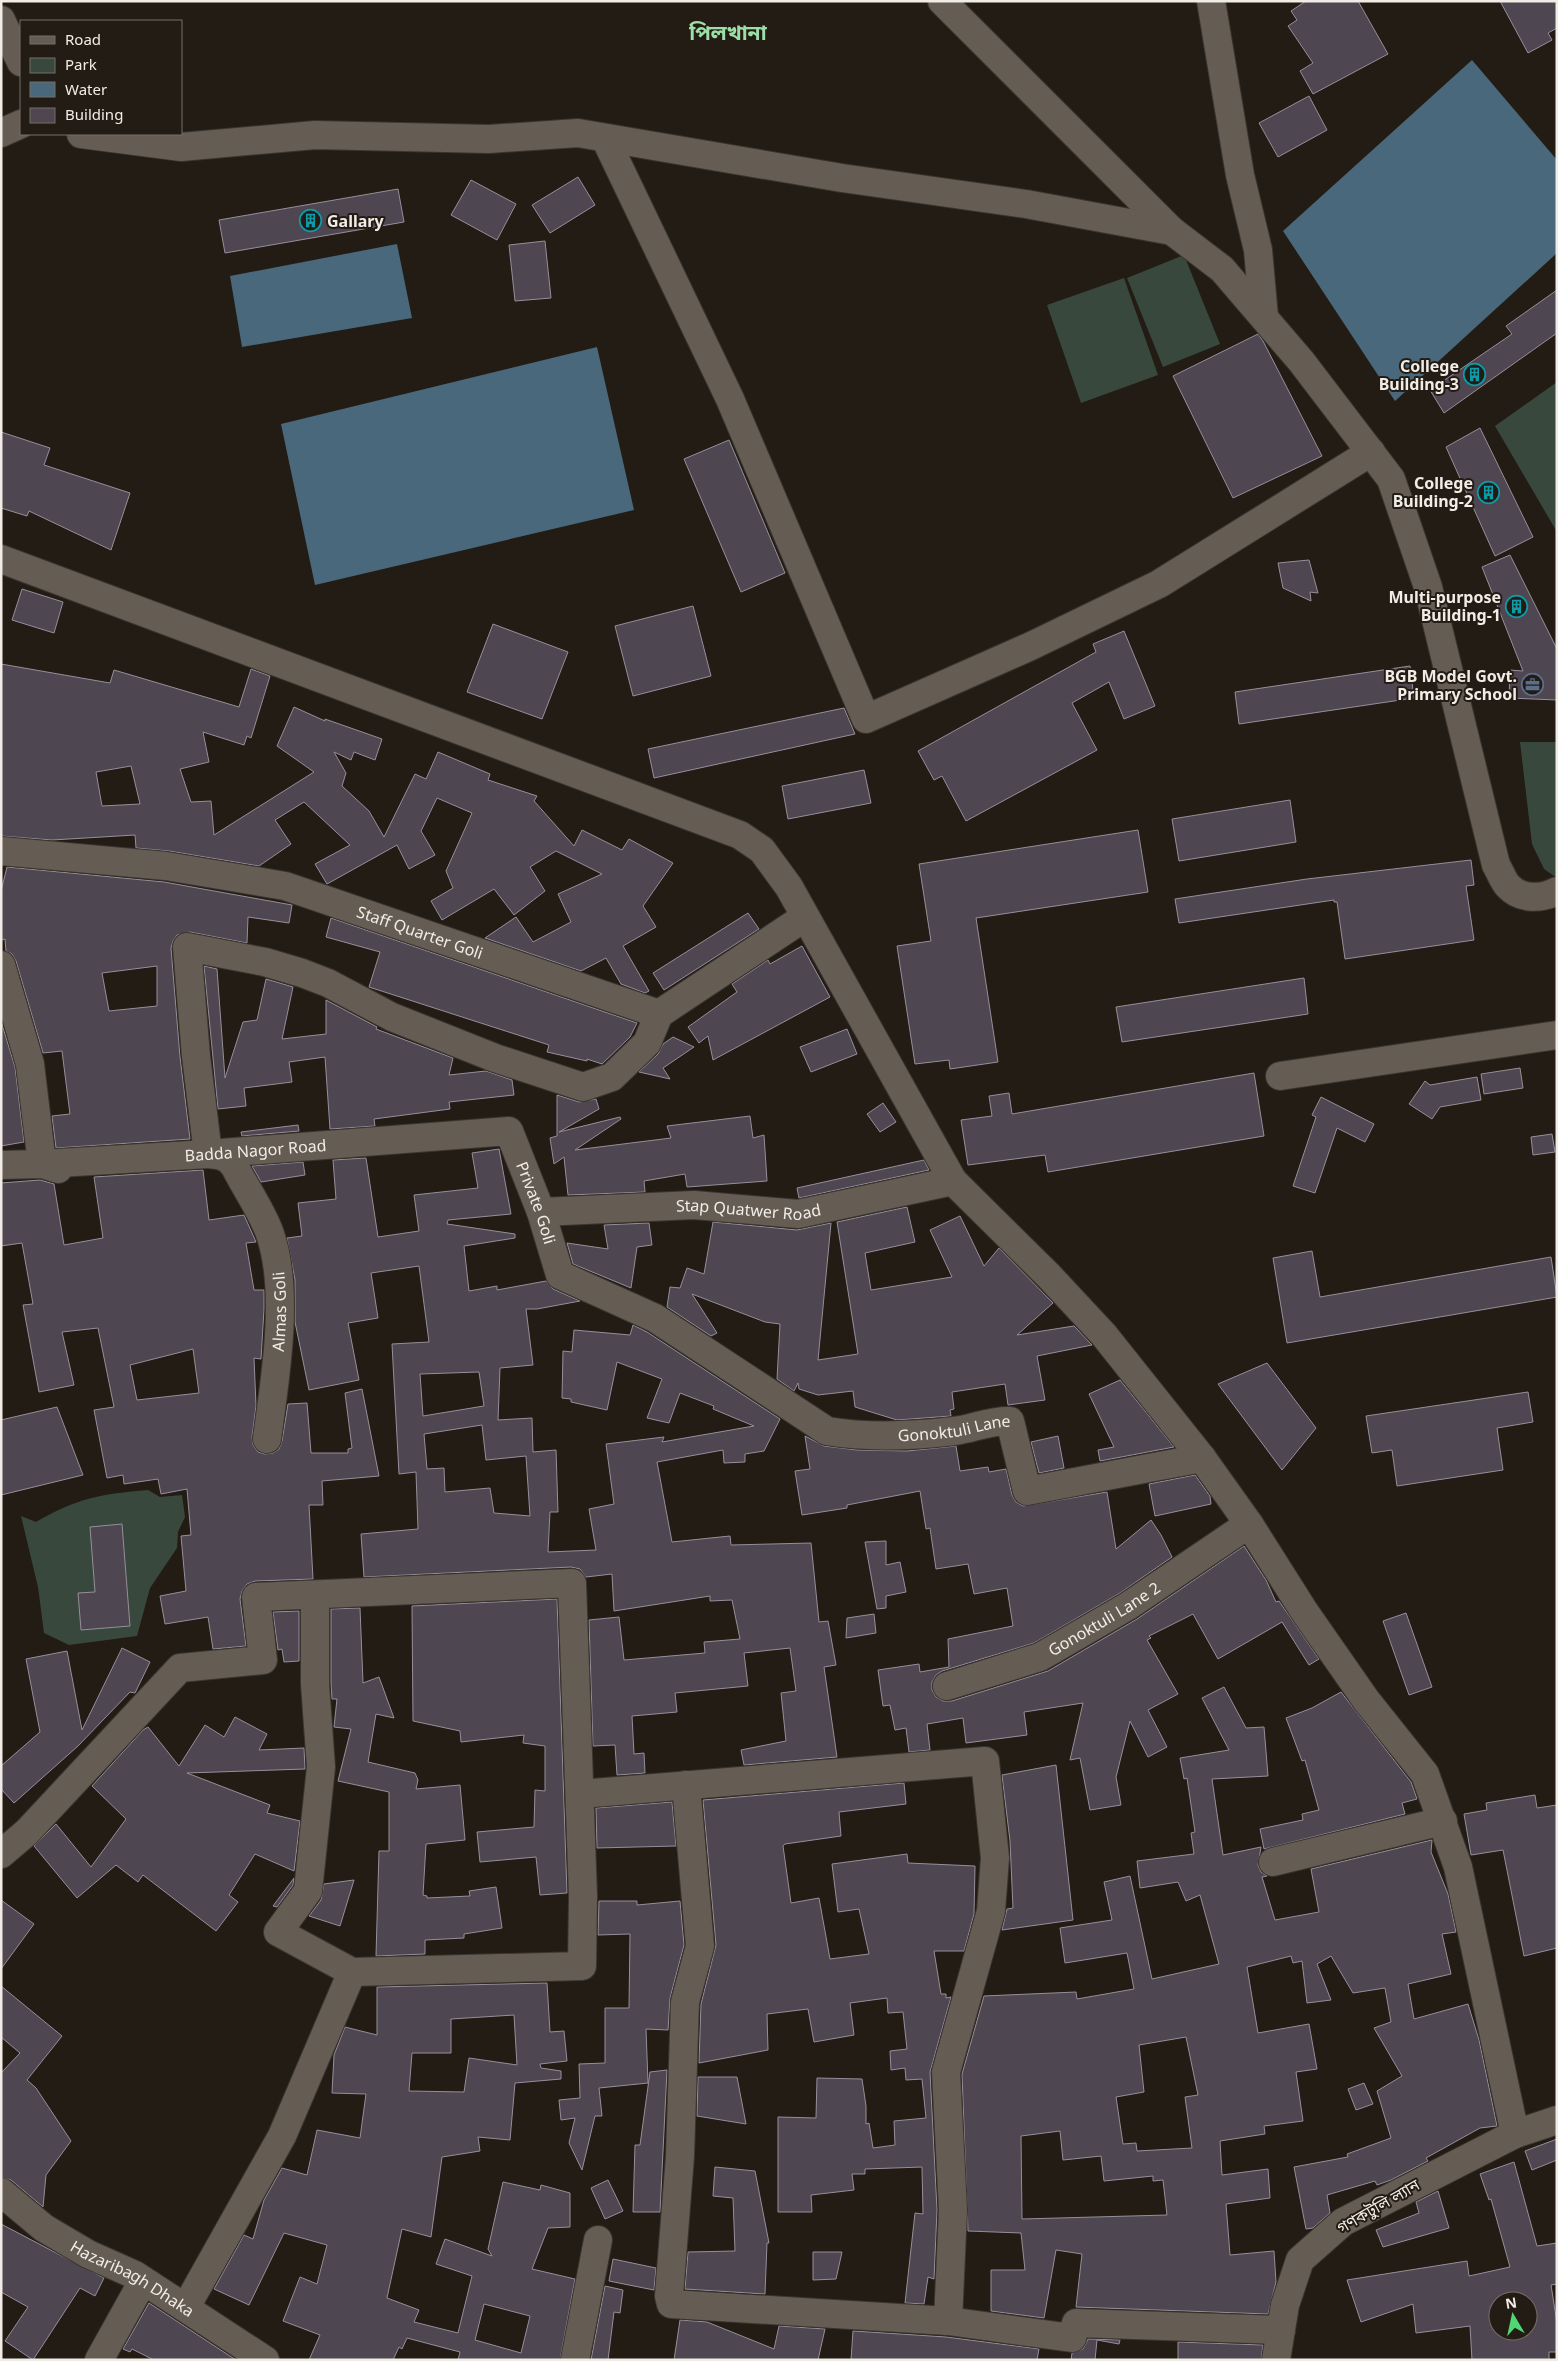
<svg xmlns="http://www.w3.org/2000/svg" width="1558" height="2361" font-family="'Noto Sans','Noto Sans Bengali',sans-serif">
<rect width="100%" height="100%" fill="#231c14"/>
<!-- green -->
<path fill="#39483d" d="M1184,255L1220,344L1163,367L1127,278Z
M1124,278L1158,375L1081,403L1047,305Z
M1557,382V532L1495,426Z
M1520,742H1557V878L1544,869L1532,844Z
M148,1490L160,1497L182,1495L185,1517L178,1532L177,1548L150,1588L137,1636L69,1645L44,1633L38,1587L21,1516L36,1522C77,1498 101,1494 148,1490Z"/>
<!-- water -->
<path fill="#4a687b" d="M1472,60L1557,160V253L1395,401L1283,231Z
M397,244L412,318L242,347L230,276Z
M597,347L634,510L315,585L281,424Z"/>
<!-- building -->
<path fill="#4e4751" stroke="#968f9a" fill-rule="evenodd" d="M1306,1H1358L1388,54L1313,94L1300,71L1313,63L1288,26L1297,20L1291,11Z
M1500,1H1557V28L1548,33L1552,40L1528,53Z
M1309,96L1327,130L1278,157L1259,123Z
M578,177L595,205L550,233L532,205Z
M471,180L516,204L497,240L451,215Z
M398,189L404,222L225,253L219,220Z
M545,241L551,298L515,301L509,245Z
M1557,290V333L1444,413L1430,390L1512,334L1506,326Z
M1258,334L1263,341L1322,456L1233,498L1173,376Z
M1480,428L1533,537L1495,556L1446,447Z
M1,432L50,448L44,465L130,493L111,550L29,511L27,516L1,508Z
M729,440L785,573L741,592L684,459Z
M1510,555L1557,649V700L1509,698L1510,670L1523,671L1482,567Z
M1309,560L1318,593L1310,592L1311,601L1283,588L1278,563Z
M22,589L63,602L54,633L12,620Z
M693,606L711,676L633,696L615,626Z
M493,624L568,652L542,719L467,692Z
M1124,631L1155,706L1124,719L1109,682L1072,703L1097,750L966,821L942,776L934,780L918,751L1096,652L1093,644Z
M1,664L110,683L114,670L239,707L251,669L270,676L251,738L247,736L244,745L203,732L209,762L180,769L191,802L211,801L214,835L314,772L277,746L294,707L325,721V719L382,739L375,760L354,752L351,760L334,752L346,773L342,786L369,811L384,837L415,774L426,779L438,752L490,774L488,780L537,796L534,801L574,846L582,830L622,850L629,839L673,863L643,906L656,927L623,946L649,991L645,993L621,984L606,958L581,971L485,938L516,917L533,942L571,922L558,894L602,874L556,851L530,867L545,891L514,915L494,889L442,920L431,901L453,888L446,871L472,813L437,798L421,831L435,855L409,869L397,845L327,884L315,864L350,845L304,802L275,820L291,844L259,866L169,851L136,848L135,835L52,840L1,836ZM131,766L140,804L102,806L96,772Z
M1410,666L1414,698L1239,724L1235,692Z
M844,708L855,734L654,778L648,749Z
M864,770L871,803L788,819L782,786Z
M1290,800L1296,842L1179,861L1172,819Z
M1138,830L1148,892L976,918L998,1062L950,1069L949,1060L915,1064L897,946L931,941L919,864Z
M1471,860L1474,885L1466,886L1474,940L1345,959L1337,902H1334V900L1179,923L1175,899L1307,879Z
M7,867L164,882L292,905L289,923L248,917L247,943L190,932L177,935L173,941L171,948L180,1057L190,1139L56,1148L52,1116L70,1114L62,1051L43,1053L16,961L12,954L6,951L5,939L1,940V891ZM157,966V1006L109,1011L102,973Z
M748,913L759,929L664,990L653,973Z
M331,918L637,1023L630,1037L602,1064L587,1059V1061L547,1052L549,1045L369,987L380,952L326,937Z
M802,946L830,997L713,1060L708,1036L699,1043L688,1027L737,992L732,984L768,960L770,964Z
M204,966L217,969L225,1078L243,1022L257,1020L266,979L293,987L282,1039L326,1034V1000L377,1027L376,1029L453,1058L449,1075L486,1071L512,1080L514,1095L449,1102L450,1109L374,1119L375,1126L330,1129L325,1057L289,1062L292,1082L244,1088L246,1106L218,1109Z
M1304,978L1308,1014L1122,1042L1116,1007Z
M1,1021L15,1067L24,1142L1,1146Z
M847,1029L857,1054L811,1072L800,1047Z
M673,1037L694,1047L663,1068L670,1079L639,1072L658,1054L663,1044Z
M1520,1068L1523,1088L1484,1094L1481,1074Z
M1254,1073L1264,1136L1048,1172L1045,1155L968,1165L961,1120L992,1116L989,1096L1009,1093L1012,1114Z
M1477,1077L1481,1100L1440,1107L1432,1119L1409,1104L1425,1081L1430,1085Z
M557,1095L579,1102L596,1099L599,1109L559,1132L620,1117L621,1119L575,1150L671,1138L667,1126L750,1116L753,1138L764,1135L767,1181L687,1187L685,1174L644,1181L645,1192L568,1195L564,1157L554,1164L550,1138L557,1136Z
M1321,1097L1374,1124L1365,1142L1337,1128L1315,1193L1293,1186L1316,1117L1312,1115Z
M883,1103L896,1122L880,1132L867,1114Z
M298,1125L299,1131L242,1136L241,1132Z
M1552,1134L1555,1152L1533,1155L1531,1137Z
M499,1149L511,1214L448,1220L447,1224L515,1234V1238L464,1246L469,1291L497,1286V1290L546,1281L553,1289L580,1301L537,1309H526L533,1365L500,1368L498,1420L532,1418L533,1452L556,1450L558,1512H550L548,1552L596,1550L589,1509L614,1504L606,1444L664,1437L662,1442L754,1426L713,1409L714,1406L680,1393L669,1423L647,1418L662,1379L617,1362L607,1410L571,1402V1399L562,1398L563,1351L572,1352L574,1330L630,1335L633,1325L647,1332L780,1419L764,1451L745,1454V1462L724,1463L723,1450L657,1462L672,1542L730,1536L731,1545L811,1543L819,1622L828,1621L836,1665L824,1667L837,1757L744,1765L741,1750L786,1741L781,1693L796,1691L790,1648L744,1653L748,1686L675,1693L677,1712L632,1716L634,1754L644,1753L645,1773L617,1775L615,1745L593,1746L589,1620L619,1617L624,1660L705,1653L704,1642L740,1639L732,1600L710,1601V1596L614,1611L612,1574L586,1577L580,1569L571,1567L364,1577L361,1534L418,1529L416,1472L399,1474L392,1344L429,1342L419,1266L371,1273L378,1318L348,1323L359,1380L309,1390L295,1322V1280L287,1238L302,1236L298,1203L336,1199L333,1160L366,1158L378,1237L419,1231L414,1195L478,1188L472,1153ZM479,1372L484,1406L423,1416L420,1374ZM482,1425L486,1460L526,1456L530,1516L494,1513L490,1488L445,1492L444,1468L427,1469L424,1434Z
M924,1160L929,1170L799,1198L797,1188Z
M303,1162L305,1175L261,1182L252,1166Z
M203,1170L209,1220L244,1215L256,1242L246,1243L254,1290H264V1309L261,1359L254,1358L256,1406L252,1437L253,1445L258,1452L265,1454L273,1453L279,1449L282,1441L288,1404L307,1403L311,1453H348V1449L352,1448L345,1393L362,1389L379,1476L322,1481L323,1505H309L313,1579L255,1581L247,1584L242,1591L240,1599L246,1646L213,1649L208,1617L165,1624L160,1596L186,1591L181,1536L191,1535L187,1489L161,1494L158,1479L124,1484L123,1475L107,1478L94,1410L114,1407L98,1328L62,1332L74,1385L39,1392L23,1305L33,1304L22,1243L1,1246V1183L40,1180L54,1184L64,1245L103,1238L94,1177ZM193,1349L199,1393L137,1400L130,1365Z
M907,1207L915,1242L865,1253L871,1290L952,1277L930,1230L960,1216L984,1266L999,1248L1053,1303L1017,1335L1074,1326L1092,1345L1037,1356L1045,1400L1008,1405L1005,1384L952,1392L954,1409L950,1410L951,1416L897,1420L855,1407L853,1391L818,1395L799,1389L798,1383L794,1391L777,1379L780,1324L765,1322L692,1294L717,1333L711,1336L667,1307L670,1287L680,1288L687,1268L704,1274L713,1222L797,1230L831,1223L818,1360L858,1354L837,1222Z
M649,1223L652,1245L637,1247L631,1288L573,1264L567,1243L608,1249L604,1225Z
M1312,1251L1320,1297L1551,1257L1557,1297L1287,1343L1273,1258Z
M1267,1363L1316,1428L1282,1470L1218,1384Z
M1120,1380L1174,1447L1100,1461L1098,1450L1114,1447L1089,1394Z
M1528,1392L1533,1422L1497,1428L1503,1470L1397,1486L1392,1450L1372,1453L1366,1416Z
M57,1407L83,1475L1,1495V1420Z
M805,1436L824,1446L857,1450L907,1451L956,1446L960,1471L988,1467L989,1472L1006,1469L1012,1495L1016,1502L1023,1506L1107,1492L1116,1549L1151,1520L1161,1535L1172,1557L1120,1593L1034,1643L942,1671L936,1675L932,1682V1690L936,1697L943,1701H952L1048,1671L1137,1619L1244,1546L1266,1580L1276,1602L1279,1601L1319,1659L1309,1665L1282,1622L1218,1659L1193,1614L1149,1636L1151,1638L1147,1640L1178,1694L1148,1710L1167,1747L1148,1757L1130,1721L1116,1777L1121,1805L1090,1810L1080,1758L1070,1760L1083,1703L1024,1712L1027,1735L966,1743L963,1718L927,1724L930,1750L909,1752L906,1728L895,1730L890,1705L883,1706L878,1670L919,1664L920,1672L949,1667L948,1639L1013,1626L1007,1588L974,1594L968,1564L936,1569L930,1528L926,1529L920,1491L847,1505V1508L802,1515L795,1471L810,1469Z
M1058,1436L1064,1468L1039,1473L1031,1442Z
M1195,1475L1210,1496L1211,1504L1155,1516L1149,1484Z
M122,1524L130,1626L81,1630L78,1593L95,1592L90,1527Z
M886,1541V1565L900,1562L906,1592L886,1596V1608L877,1609L865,1542Z
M557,1599L567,1893L540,1895L536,1857L480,1862L477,1832L534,1827L535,1790L545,1791V1746L523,1743L524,1735L461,1742L460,1731L413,1721L412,1606Z
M360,1608L363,1683L379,1677L394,1718L376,1714L368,1762L415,1773L418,1780L416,1789L460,1785L465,1840L426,1844L423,1895L427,1896V1898L470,1896L469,1891L496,1887L502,1928L464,1934V1938L425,1940V1954L376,1956L379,1851H389V1792L338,1781L351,1729L334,1727L337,1699H332L331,1683V1609Z
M299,1611V1661L284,1662L282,1649L278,1650L273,1612Z
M1406,1613L1432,1687L1409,1695L1383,1621Z
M874,1614L876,1633L846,1638L847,1618Z
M122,1648L150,1662L135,1693L130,1692L78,1746L14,1803L1,1789V1766L40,1732L26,1659L67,1651L82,1730Z
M1224,1687L1246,1728L1264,1727L1268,1776L1212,1779L1223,1855L1261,1847L1258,1865L1261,1872L1267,1876L1262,1877L1275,1920L1319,1912L1311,1869L1432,1840L1431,1852L1448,1894L1456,1932L1442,1934L1451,1974L1408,1984L1414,2019L1468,2004L1479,2040L1497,2126L1480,2128L1426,2158L1428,2161L1391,2180L1377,2185L1375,2181L1327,2195L1330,2213L1313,2228L1306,2229L1294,2167L1348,2157L1347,2154L1391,2138L1377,2091L1402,2076L1374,2028L1391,2022L1385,1988L1353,1993L1331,1956L1317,1964L1331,2000L1307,2003L1302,1961L1293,1963L1291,1956L1247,1967L1258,2033L1309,2024L1317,2069L1296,2072L1303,2121L1264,2126L1265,2134L1220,2141L1222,2175L1268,2169L1270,2198L1226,2204L1230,2255L1274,2251L1276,2282L1268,2314L1076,2307L1082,2254L1056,2250L1044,2318L991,2311V2270H1025L1021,2233L968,2231L962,2074L984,1996L1076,1992L1077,1999L1134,1989L1127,1953L1065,1963L1060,1928L1112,1920L1104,1882L1130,1876L1152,1979L1219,1964L1200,1895L1186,1901L1178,1882L1140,1888L1137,1861L1194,1854L1191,1833L1195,1832L1187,1778L1184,1779L1180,1758L1229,1750L1202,1698ZM1186,2037L1198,2095L1185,2097L1192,2148L1137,2151L1136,2143L1123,2144L1116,2097L1144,2092L1139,2045ZM1060,2131L1063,2160L1101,2156L1104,2181L1153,2176V2181L1163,2180L1167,2215L1022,2219L1021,2136Z
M1341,1692L1411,1782L1417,1799L1402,1803L1405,1814L1264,1849L1260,1829L1303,1820L1302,1814L1319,1810L1305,1760L1302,1761L1286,1718L1312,1708Z
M235,1717L267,1734L259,1750L304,1748L305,1769L187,1773L270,1805L267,1813L300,1821L294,1871L255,1854L229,1895L238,1902L216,1931L143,1875L138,1882L116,1865L77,1898L34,1846L56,1824L91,1867L126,1819L92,1786L143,1730L148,1727L179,1766L205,1725L224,1737Z
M1056,1765L1073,1920L1002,1930L1007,1909L1013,1908L1010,1841L1002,1775Z
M904,1783L906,1804L839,1812L841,1836L785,1844L783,1846L791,1903L819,1898L830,1959L869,1954L859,1909L838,1912L832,1864L907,1854L908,1863L975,1866L974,1914L964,1951H934L941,1994H946V1998L951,1997L930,2072L937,2210L934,2279L928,2277L924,2304L905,2303L915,2213L923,2214L922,2167L865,2169V2174H852L854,2190L811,2195L812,2212H778V2117L816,2118L817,2078L862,2079L866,2106V2124L869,2123L873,2148L895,2145L894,2121L926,2118L922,2079L906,2080L905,2068L891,2070L890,2051L907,2049L903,2012L888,2013L887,1998L850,2003L854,2035L814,2042L808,2009L767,2014L768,2050L699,2063L701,2004L716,1945L703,1800Z
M1535,1795L1537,1808L1557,1805V1948L1524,1956L1503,1850L1471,1855L1464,1814L1487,1810L1486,1803Z
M672,1802L676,1846L597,1848L596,1808Z
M294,1878L293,1885L277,1907L273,1906Z
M354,1880L340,1926L309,1916L321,1900L324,1884Z
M1,1900L34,1924L1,1969Z
M599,1901H637V1905L680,1901L684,1945L670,1998L668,2030L646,2029L648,2083L599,2088L602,2116H595L582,2170L569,2143L575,2118L561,2120L559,2100L580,2098L579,2064L605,2063V2008H629L630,1934L598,1935Z
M547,1983L550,2032L564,2031L567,2061L540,2064L541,2068L561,2071V2079L515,2083L510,2140L478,2137L480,2151L442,2157L431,2237L402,2229L387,2298L419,2310L414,2322L458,2333L472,2276L436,2264L445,2239L492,2256L488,2249L503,2182L540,2190L541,2185L570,2193V2227L548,2228L532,2269L575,2279L560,2360H458L460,2352L407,2338L402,2349L399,2347L393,2360H309L320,2335L283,2321L300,2277L317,2284L327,2245L284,2233L249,2305L214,2289L244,2235L253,2239L264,2200L282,2168L307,2175L317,2130L360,2138L366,2094L332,2093L334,2055L345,2027L377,2035V1987ZM514,2015L517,2065L469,2058L464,2092L409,2091L412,2053H451V2019ZM484,2304L530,2316L521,2353L475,2340Z
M1,1986L62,2036L27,2080L36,2088L71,2141L46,2175L43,2207L11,2180L1,2177V2073L20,2053L1,2037Z
M667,2070L660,2212H633L635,2145H640L650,2072Z
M698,2077H737L746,2124L697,2116Z
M1364,2083L1373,2104L1356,2110L1348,2089Z
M1557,2139V2160L1532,2170L1525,2151Z
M1514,2162L1537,2246L1557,2243V2284L1551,2285L1557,2323V2352H1549V2360H1472L1470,2326L1416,2333L1413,2304L1361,2322L1347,2280L1467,2261L1469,2276L1510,2267L1491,2199L1489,2200L1480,2174ZM1498,2301H1528V2331H1498Z
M715,2167L755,2171L769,2243H767L765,2294L685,2289L688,2252L735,2251L733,2198L713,2196Z
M608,2180L623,2211L605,2219L591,2188Z
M1438,2191L1449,2228L1383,2247L1376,2230L1419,2213L1416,2202Z
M1,2224L104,2278L95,2296L80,2288L33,2360L5,2341L28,2307L1,2292Z
M813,2252H842L836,2279L813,2280Z
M613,2259L656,2268L654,2290L609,2281Z
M605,2286L623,2290L620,2313L614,2312L608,2360H591Z
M149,2303L236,2360H154L132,2349L130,2352L123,2349Z
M680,2320L707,2322L774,2349L779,2326L825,2329L818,2360H674Z
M853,2331L946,2337L1039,2349L1037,2360H851Z
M1088,2339L1120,2340L1119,2344L1097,2340L1095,2360H1071L1072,2353L1083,2349Z
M1178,2342L1263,2345L1261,2360H1178Z"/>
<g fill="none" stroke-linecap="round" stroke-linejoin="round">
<defs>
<g id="minor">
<path d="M942,1L1172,231L1222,269L1301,361L1391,479L1428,587L1496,865C1500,871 1503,881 1508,886C1521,900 1542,899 1557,891"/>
<path d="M1211,1L1240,175L1258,250L1264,317"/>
<path d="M1,20L21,62"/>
<path d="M1,133L21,124"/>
<path d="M81,134L181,147L315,135L489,139L578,133L842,178L1026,204L1172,231"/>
<path d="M605,138L730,399L866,719L1031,646L1159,584L1371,452"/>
<path d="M1,559L740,835L762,850L789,887L953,1181L1049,1276L1104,1335L1202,1458L1249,1524L1304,1611L1366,1700L1425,1774L1458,1867L1515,2134"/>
<path id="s1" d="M1,851L166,866L285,886L659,1014"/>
<path d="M1,965L30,1064L42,1164L58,1169"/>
<path d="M659,1014L805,917"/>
<path d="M1280,1076L1557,1035"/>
<path id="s2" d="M1,1165L42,1164L208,1154L509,1131L541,1212L560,1275L655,1318L827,1431C868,1438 912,1436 954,1431C972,1429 991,1420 1010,1421L1027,1491L1202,1458"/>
<path id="s3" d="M541,1212L694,1205L798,1214L953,1181"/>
<path id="s4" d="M267,1439C275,1379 290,1292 270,1234C262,1211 246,1189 235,1167C228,1156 220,1155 208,1154L196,1056L187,947L265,962L302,973L328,983L392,1017L495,1058L583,1087L612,1077L647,1043L659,1014"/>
<path id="s5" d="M947,1686L1040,1657L1128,1606L1249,1524"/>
<path d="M686,1785L700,1946L685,2002L680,2156L669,2296L671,2304L948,2321L1072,2338L1076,2323L1281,2330"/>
<path d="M580,1794L985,1761L995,1858L991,1911L946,2072L953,2210L948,2321"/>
<path d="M1,1854L27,1832L180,1668L263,1660L256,1597L572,1583L583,1896L582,1966L352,1972"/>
<path d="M1273,1862L1443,1821"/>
<path id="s6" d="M1,2192L44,2228L88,2254L135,2275L265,2360"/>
<path d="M186,2307L282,2136L352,1972L278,1932L308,1891L321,1767L315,1684V1595"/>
<path d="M99,2360L143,2281"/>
<path d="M575,2360L598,2240"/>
<path d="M1276,2360L1285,2305L1300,2260L1343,2222L1515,2134L1557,2120"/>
</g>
</defs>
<!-- minor casing -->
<use href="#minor" stroke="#3a3530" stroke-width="30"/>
<!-- minor -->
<use href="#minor" stroke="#655d54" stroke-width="28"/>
</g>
<!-- icons -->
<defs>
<symbol id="building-ring" viewBox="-11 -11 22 22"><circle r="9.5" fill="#231c14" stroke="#0f9aa8" stroke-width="1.5"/><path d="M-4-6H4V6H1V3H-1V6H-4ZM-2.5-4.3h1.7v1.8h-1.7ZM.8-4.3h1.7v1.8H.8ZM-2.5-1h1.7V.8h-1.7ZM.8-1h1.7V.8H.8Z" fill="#0f9aa8"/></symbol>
<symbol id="office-ring" viewBox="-11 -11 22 22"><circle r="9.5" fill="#231c14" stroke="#5c6f8a" stroke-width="1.5"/><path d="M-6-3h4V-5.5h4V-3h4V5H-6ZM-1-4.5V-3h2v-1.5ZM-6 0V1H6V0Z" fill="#5c6f8a"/></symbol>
</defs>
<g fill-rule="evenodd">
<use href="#building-ring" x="298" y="208" width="25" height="25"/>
<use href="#building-ring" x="1462" y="362" width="25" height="25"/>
<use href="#building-ring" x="1476" y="480" width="25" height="25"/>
<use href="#building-ring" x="1504" y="594" width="25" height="25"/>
<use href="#office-ring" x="1520" y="672" width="25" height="25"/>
</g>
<g text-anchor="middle" stroke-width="4" stroke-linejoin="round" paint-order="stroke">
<!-- poi labels -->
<g font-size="16" font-weight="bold" fill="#f1ece6" stroke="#231c14" text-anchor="end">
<text x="327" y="227" text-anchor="start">Gallary</text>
<text x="1459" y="372">College<tspan x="1459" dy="18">Building-3</tspan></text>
<text x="1473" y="489">College<tspan x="1473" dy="18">Building-2</tspan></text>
<text x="1501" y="603">Multi-purpose<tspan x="1501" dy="18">Building-1</tspan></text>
<text x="1517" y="682">BGB Model Govt.<tspan x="1517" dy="18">Primary School</tspan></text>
</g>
<!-- street labels -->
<g font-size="16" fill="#f1ece6" stroke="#231c14">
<text dy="6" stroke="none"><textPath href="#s1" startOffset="429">Staff Quarter Goli</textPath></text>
<text dy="6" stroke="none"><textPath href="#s2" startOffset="255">Badda Nagor Road</textPath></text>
<text dy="6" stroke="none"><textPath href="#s2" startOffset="586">Private Goli</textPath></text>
<text dy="6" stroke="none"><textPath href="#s3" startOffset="208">Stap Quatwer Road</textPath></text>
<text dy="6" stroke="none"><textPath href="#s4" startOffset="128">Almas Goli</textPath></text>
<text dy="6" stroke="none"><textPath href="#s2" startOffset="1100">Gonoktuli Lane</textPath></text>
<text dy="6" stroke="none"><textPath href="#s5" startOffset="172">Gonoktuli Lane 2</textPath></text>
<text transform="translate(1378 2206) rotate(-30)" y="6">গণকটুলি ল্যান</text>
<text dy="6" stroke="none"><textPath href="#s6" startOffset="158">Hazaribagh Dhaka</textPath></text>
</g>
<!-- district labels -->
<g font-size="21" font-weight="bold" fill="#9cdda8" stroke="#231c14">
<text x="728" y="40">পিলখানা</text>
</g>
</g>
<!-- border -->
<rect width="1558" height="2361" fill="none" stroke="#f1ece6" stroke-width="5"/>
<!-- legend -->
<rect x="20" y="20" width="162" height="115" fill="#231c14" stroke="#756f68"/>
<rect x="30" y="36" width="25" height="8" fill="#655d54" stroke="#756f68"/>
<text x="65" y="45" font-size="15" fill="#f1ece6">Road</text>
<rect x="30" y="58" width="25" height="15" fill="#39483d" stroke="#756f68"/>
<text x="65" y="70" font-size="15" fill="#f1ece6">Park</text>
<rect x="30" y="82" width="25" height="15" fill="#4a687b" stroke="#756f68"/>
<text x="65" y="95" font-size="15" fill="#f1ece6">Water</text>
<rect x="30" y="108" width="25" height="15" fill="#4e4751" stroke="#756f68"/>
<text x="65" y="120" font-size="15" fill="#f1ece6">Building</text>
<!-- north arrow -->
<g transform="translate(1513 2316) rotate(351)"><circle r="24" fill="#231c14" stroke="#756f68"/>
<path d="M0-4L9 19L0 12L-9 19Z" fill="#4fd675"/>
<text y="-8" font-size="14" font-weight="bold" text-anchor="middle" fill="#f1ece6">N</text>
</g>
</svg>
